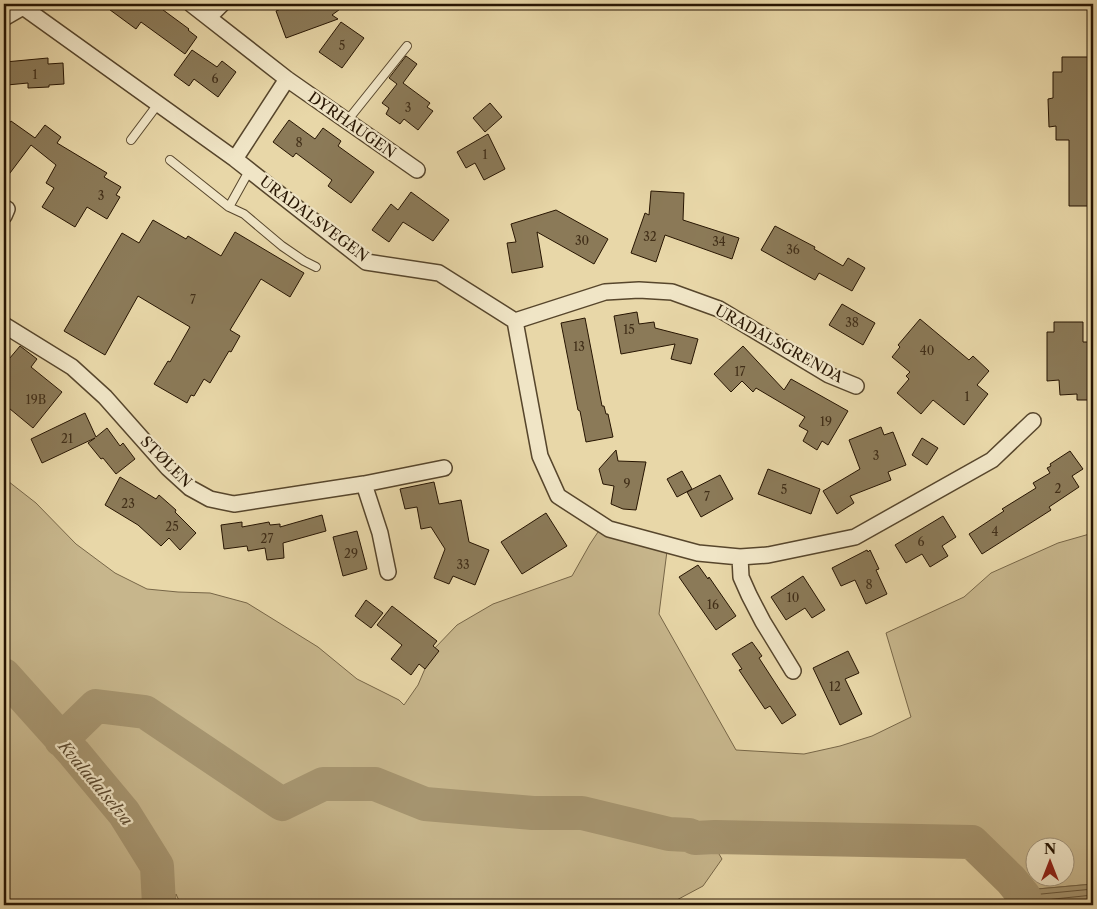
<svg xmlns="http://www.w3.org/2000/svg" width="1097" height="909" font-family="'Libre Caslon Text',serif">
<rect width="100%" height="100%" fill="#e8d7a8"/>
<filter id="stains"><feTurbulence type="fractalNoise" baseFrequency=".004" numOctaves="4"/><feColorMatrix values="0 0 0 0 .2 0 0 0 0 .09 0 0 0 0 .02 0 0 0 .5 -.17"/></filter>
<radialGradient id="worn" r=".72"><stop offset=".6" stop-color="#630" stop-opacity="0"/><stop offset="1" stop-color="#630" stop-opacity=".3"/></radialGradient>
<!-- green -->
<path fill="#c7b68c" stroke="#776647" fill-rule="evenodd" d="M4,478L36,503L76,544L115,573L147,589L178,592L210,593L247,603L318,647L357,679L399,700L404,705L418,685L433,650L457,625L493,604L572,576L590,544L600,529L667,551L659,614L736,750L804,754L840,746L872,736L911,717L886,633L964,597L991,573L1058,543L1093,533V884L1026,890L1024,896L1011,880L972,842L715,837L719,854L722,859L703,886L673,902L649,905L564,902L528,905H181L176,894L175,905H4ZM1034,846H1064V876H1034Z"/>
<!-- water -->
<path fill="#a69570" stroke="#736244" d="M1093,884V905H1020L1026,890Z"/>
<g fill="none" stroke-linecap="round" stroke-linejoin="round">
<!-- shore -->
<path stroke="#665539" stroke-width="1" d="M1025,905L1031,895L1093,889
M1032,905L1035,901L1093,895"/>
<!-- river -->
<path stroke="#a69570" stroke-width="34" d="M4,675L74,753L124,813L157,866L159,905
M61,740L96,706L145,712L282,804L323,784H375L425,804L533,813H582L669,834L689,835L695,838L715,837L972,842L1011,880L1024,896"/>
</g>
<!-- building -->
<path fill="#8b7a58" stroke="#271502" d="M102,4H155L189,29L188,30L197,37L185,54L141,22L136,29Z
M281,4H347L332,15L338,19L286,38L276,11L283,8Z
M341,22L364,38L342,68L319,52Z
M192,50L217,67L222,61L236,72L218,97L194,79L189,86L174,75Z
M406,56L417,64L403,83L430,103L427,107L433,111L418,130L404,119L400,124L386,114L389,108L382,103L397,84L389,78Z
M1062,57H1088V59H1093V101H1091L1093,206H1069V140H1056V126L1049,127L1048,99L1053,98V72H1062Z
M48,58V64L63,63L64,84L49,85V87L28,88V83L7,85L5,62Z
M490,103L502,117L485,132L473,118Z
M289,120L315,139L323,128L341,141L338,146L374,172L351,203L328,186L332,180L296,153L293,157L273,142Z
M11,121L35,138L45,125L61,137L57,143L107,173L104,177L121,187L116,195L120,197L107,219L87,207L75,227L42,207L54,188L46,183L56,165L31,145L4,181V130Z
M488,134L505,169L484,180L475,163L466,168L457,152Z
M651,191L684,193L683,220L739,238L732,259L665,235L656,262L631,253L645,213L649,215Z
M411,192L449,220L433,241L403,222L389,242L372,230L391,204L398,210Z
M556,210L608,239L594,264L537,232L543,267L512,273L507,243L516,242L511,224Z
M153,220L186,239L188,236L221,256L235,232L304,273L290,297L261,279L230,330L240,336L231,352L229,351L210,383L204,379L194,396L191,395L187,403L154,384L168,361L170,362L190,327L138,296L105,355L64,331L122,233L139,243Z
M775,226L815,247L814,249L843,266L848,258L865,268L852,291L819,273L815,280L761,250Z
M842,304L875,323L863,345L829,325Z
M637,312L639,324L654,322L655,328L698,339L691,364L671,359L675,344L621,354L614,316Z
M585,318L602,406H604L606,414H608L613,437L586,442L580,411L578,410L561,323Z
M920,319L969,360L973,356L989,371L977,385L988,394L964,425L933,400L921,414L897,393L909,379L906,376L910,372L892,357L900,347L898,345Z
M1054,322H1083V342H1089V359H1093V400H1077V394L1060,395L1059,380L1047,381V332H1054Z
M20,346L37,359L31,367L62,392L33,428L4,404V365Z
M743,346L784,390L791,379L848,411L828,445L822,441L817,450L803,441L808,431L799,426L805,417L756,388L753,392L742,381L731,392L714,374Z
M85,413L96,437L107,428L120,446L123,443L135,459L116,474L103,458L101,459L88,443L95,438L42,463L31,439Z
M881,427L884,435L893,432L906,465L888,472L891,480L850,496L854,503L837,514L823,491L860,469L849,440Z
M922,438L938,448L927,465L912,455Z
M616,450L618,461L646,462L636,510L623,509L611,504L614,486L603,484L599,469Z
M1070,451L1083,469L1072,476L1079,487L1049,507L1051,510L982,554L969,534L1004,511L1002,509L1036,488L1033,483L1050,473L1047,468L1051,466L1050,464Z
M768,469L820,489L811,514L758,494Z
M682,471L692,489L677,497L667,479Z
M720,475L733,499L701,517L687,492Z
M120,477L156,499L159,495L176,510L175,512L196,533L180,550L169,538L161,546L138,525L105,505Z
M434,482L439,504L461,500L469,542L489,550L475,585L453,576L449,584L434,578L445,549L431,527L421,529L417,507L405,509L400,489Z
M546,513L567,546L522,574L501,542Z
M322,515L326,531L283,543L284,558L267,560L265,548L248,551L247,546L224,549L221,525L242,522V527L269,522L270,525L280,524V527Z
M943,516L956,537L942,546L948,556L930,567L922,554L906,563L895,545Z
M357,531L367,569L343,576L333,537Z
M867,550L868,552L870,550L879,569L876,570L887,594L866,604L855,580L841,586L832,568Z
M698,565L708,579L709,577L736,616L716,630L679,577Z
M803,576L825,610L812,618L805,608L786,620L771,597Z
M366,600L383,613L371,628L355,616Z
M392,606L437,641L433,646L439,651L425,669L419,664L411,675L391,659L402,645L377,625Z
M752,642L762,656L759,658L796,715L782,724L770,706L765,709L739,670L742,669L732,654Z
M848,651L859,673L845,679L862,714L840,725L813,668Z"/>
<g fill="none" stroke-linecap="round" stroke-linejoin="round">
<defs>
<path id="lane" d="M347,121L407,46
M131,140L158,104
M170,160L229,207L244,214L282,246L304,261L316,267
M229,207L249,171"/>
<path id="street" d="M22,4L23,7L235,159L366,262L439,273L515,321
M191,4L287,79L417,170
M209,17L222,4
M4,18L23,7
M235,159L287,79
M4,216L7,209
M515,321L540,456L558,496L609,529L698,553L740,557L768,555L855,537L992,460L1033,421
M515,321L605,292L639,290L672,292L719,309L829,375L856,386
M4,325L72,367L105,397L168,468L190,488L210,499L234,504L364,484L444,468
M364,484L380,533L388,572
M740,557L741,577L749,595L763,622L793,671"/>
</defs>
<!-- lane casing -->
<use href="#lane" stroke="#57462c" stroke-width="10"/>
<!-- street casing -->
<use href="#street" stroke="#57462c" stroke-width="18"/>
<!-- lane -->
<use href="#lane" stroke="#f0e5c6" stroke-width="8"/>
<!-- street -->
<use href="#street" stroke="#f0e5c6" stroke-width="15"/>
</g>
<g text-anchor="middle" stroke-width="4.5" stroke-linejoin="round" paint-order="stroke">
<!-- number labels -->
<g font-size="12" fill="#402e18">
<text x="342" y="50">5</text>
<text x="35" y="79">1</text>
<text x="215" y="83">6</text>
<text x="408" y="112">3</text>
<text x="299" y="147">8</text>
<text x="485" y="159">1</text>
<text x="101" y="200">3</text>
<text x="650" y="241">32</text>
<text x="582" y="245">30</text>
<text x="719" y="246">34</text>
<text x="793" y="254">36</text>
<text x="193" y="304">7</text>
<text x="852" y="327">38</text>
<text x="629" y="334">15</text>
<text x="579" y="351">13</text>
<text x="927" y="355">40</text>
<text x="740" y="376">17</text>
<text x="967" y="401">1</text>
<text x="36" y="404">19B</text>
<text x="826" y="426">19</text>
<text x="67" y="443">21</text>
<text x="876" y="460">3</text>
<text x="627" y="488">9</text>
<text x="1058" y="493">2</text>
<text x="784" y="494">5</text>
<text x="707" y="501">7</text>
<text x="128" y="508">23</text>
<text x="172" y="531">25</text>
<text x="995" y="536">4</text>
<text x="267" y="543">27</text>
<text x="921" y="546">6</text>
<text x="351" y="558">29</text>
<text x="463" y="569">33</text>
<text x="869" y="589">8</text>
<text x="793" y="602">10</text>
<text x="713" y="609">16</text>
<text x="835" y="691">12</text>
</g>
<!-- street labels -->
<g font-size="15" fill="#271502" stroke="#f0e5c6">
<text transform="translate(352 125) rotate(35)" y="5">DYRHAUGEN</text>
<text transform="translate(314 219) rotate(37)" y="5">URADALSVEGEN</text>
<text transform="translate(779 344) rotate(29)" y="5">URADALSGRENDA</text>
<text transform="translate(166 462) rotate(45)" y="5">STØLEN</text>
</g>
<!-- water labels -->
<g font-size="16" font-style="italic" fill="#5a482e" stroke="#f0e5c6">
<text transform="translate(96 783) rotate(50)" y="6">Kvaladalselva</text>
</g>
</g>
<!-- margin -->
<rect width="1097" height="909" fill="none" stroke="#e8d7a8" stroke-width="20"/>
<rect x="5" y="5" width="1087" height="899" fill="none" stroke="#271502" stroke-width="2.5"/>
<rect x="10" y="10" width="1077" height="889" fill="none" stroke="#271502"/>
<!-- north arrow -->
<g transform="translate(1050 862)"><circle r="24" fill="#f0e5c6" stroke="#a09278"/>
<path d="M0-4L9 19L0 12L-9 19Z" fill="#8f2418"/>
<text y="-8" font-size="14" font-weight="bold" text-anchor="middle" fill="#271502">N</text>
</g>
<rect width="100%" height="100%" filter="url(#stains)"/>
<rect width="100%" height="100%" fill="url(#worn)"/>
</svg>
